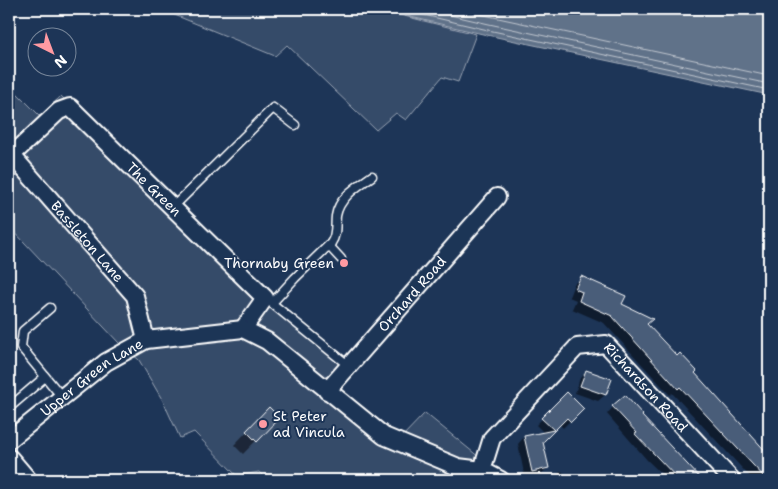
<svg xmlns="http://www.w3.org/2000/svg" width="778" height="489" font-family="'Shantell Sans',sans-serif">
<rect width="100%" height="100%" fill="#1d3557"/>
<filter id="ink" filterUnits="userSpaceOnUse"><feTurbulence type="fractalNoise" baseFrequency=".02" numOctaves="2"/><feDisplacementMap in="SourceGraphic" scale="10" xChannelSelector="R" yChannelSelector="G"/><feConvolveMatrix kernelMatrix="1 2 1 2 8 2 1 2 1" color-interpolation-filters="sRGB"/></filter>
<g filter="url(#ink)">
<!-- green -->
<path fill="#364b69" stroke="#9aa5b4" d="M160,9H376L476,34L458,82L442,77L406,120L396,113L376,130L287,45L275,56Z
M9,85L40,116L61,96L267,295L352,365L332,389L400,439L425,413L507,480H267L259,472L237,476L194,432L180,438L163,401L139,360L119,343L9,226Z"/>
<!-- water -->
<path fill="#617289" stroke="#a0aab8" d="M377,9H769V95L487,35Z"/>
<!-- shadow -->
<path fill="#0007" d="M582,277L621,304L646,324L693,373L769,458V480H753L672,393L670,395L604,323L572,309L576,300L569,297L574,284Z
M587,371L610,380L605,395L598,401L575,393L580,378Z
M567,394L582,409L563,428L559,424L542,442L548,468L541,474L525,478L518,444L524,437L544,433L536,425Z
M613,407L640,416L701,480H668L647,460L607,414Z
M278,418L243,454L234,445L256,422Z
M561,471L573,480H552Z"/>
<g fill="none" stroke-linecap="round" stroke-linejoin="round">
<!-- shore -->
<path stroke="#c0c7d0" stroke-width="1" d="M398,9L488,30L769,90
M424,9L489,24L769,84
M456,9L769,76"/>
</g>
<!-- building -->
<path fill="#4a5d79" stroke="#fff" d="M581,276L626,296L622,304L653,319L647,324L677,356L680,353L697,371L695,373L769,455V480H767L680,387L678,389L612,316L579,301L582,292L575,289Z
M586,370L612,379L606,395L580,386Z
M567,392L584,409L571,422L567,418L543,442L549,468L532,472L524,436L554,430L541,418Z
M625,395L643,415L642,416L702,480H679L635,434L637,433L612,406Z
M269,407L280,418L257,442L246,431Z"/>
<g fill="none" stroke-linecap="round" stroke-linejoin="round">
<defs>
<path id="service" d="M173,207L273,108L295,125
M329,246L341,259
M269,301L349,366
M272,303L295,278L331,243C337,235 335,225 336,216C339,197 358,186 372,176
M50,308L23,331L21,347L62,397
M9,405L11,406L45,377"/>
<g id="minor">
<path id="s1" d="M9,152L135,296L146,340"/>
<path id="s2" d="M11,156L59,111L70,107L265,298L243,329"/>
<path d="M243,329L267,341L384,436L458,467L482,470L501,480"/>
<path id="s3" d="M327,391L497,197"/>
<path id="s4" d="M9,440L106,362L146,340L243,329"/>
<path id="s5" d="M482,470L492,438L577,347L606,344L732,480"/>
</g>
<path id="tertiary" d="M9,460L26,480"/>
</defs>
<!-- service casing -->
<use href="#service" stroke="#fff" stroke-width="11"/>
<!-- minor casing -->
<use href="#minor" stroke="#fff" stroke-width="20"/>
<!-- tertiary casing -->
<use href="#tertiary" stroke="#fff" stroke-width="24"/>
<!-- service -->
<use href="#service" stroke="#1d3557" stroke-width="8"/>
<!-- minor -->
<use href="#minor" stroke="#1d3557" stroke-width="16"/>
<!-- tertiary -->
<use href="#tertiary" stroke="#1d3557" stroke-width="20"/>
</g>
</g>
<!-- markers -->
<g fill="#ff9aa2" stroke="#1d3557" stroke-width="2">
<circle cx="344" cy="263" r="5"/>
<circle cx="263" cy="424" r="5"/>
</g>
<g text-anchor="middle" stroke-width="4" stroke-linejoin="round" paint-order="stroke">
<!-- street labels -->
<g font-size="14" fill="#fff" stroke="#1d3557">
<text dy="5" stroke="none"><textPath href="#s2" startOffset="195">The Green</textPath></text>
<text dy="5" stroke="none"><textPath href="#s1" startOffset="119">Bassleton Lane</textPath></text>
<text dy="5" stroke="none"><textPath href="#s3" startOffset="129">Orchard Road</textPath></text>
<text dy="5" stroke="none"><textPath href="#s4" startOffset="104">Upper Green Lane</textPath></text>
<text dy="5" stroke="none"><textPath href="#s5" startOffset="246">Richardson Road</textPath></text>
</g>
<!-- poi labels -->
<g font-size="14" fill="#fff" stroke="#1d3557" text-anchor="end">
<text x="334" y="268">Thornaby Green</text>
<text x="273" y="421" text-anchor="start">St Peter<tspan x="273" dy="16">ad Vincula</tspan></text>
</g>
</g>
<!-- margin -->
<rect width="778" height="489" fill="none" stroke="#1d3557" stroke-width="30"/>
<rect x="15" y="15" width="748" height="459" fill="none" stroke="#fff" stroke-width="2" filter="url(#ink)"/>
<!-- north arrow -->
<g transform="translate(52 52) rotate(138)"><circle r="24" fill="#1d3557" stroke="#77869a"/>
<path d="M0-4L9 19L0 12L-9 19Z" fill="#ff9aa2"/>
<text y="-8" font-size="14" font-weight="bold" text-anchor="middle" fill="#ffffff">N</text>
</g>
</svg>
